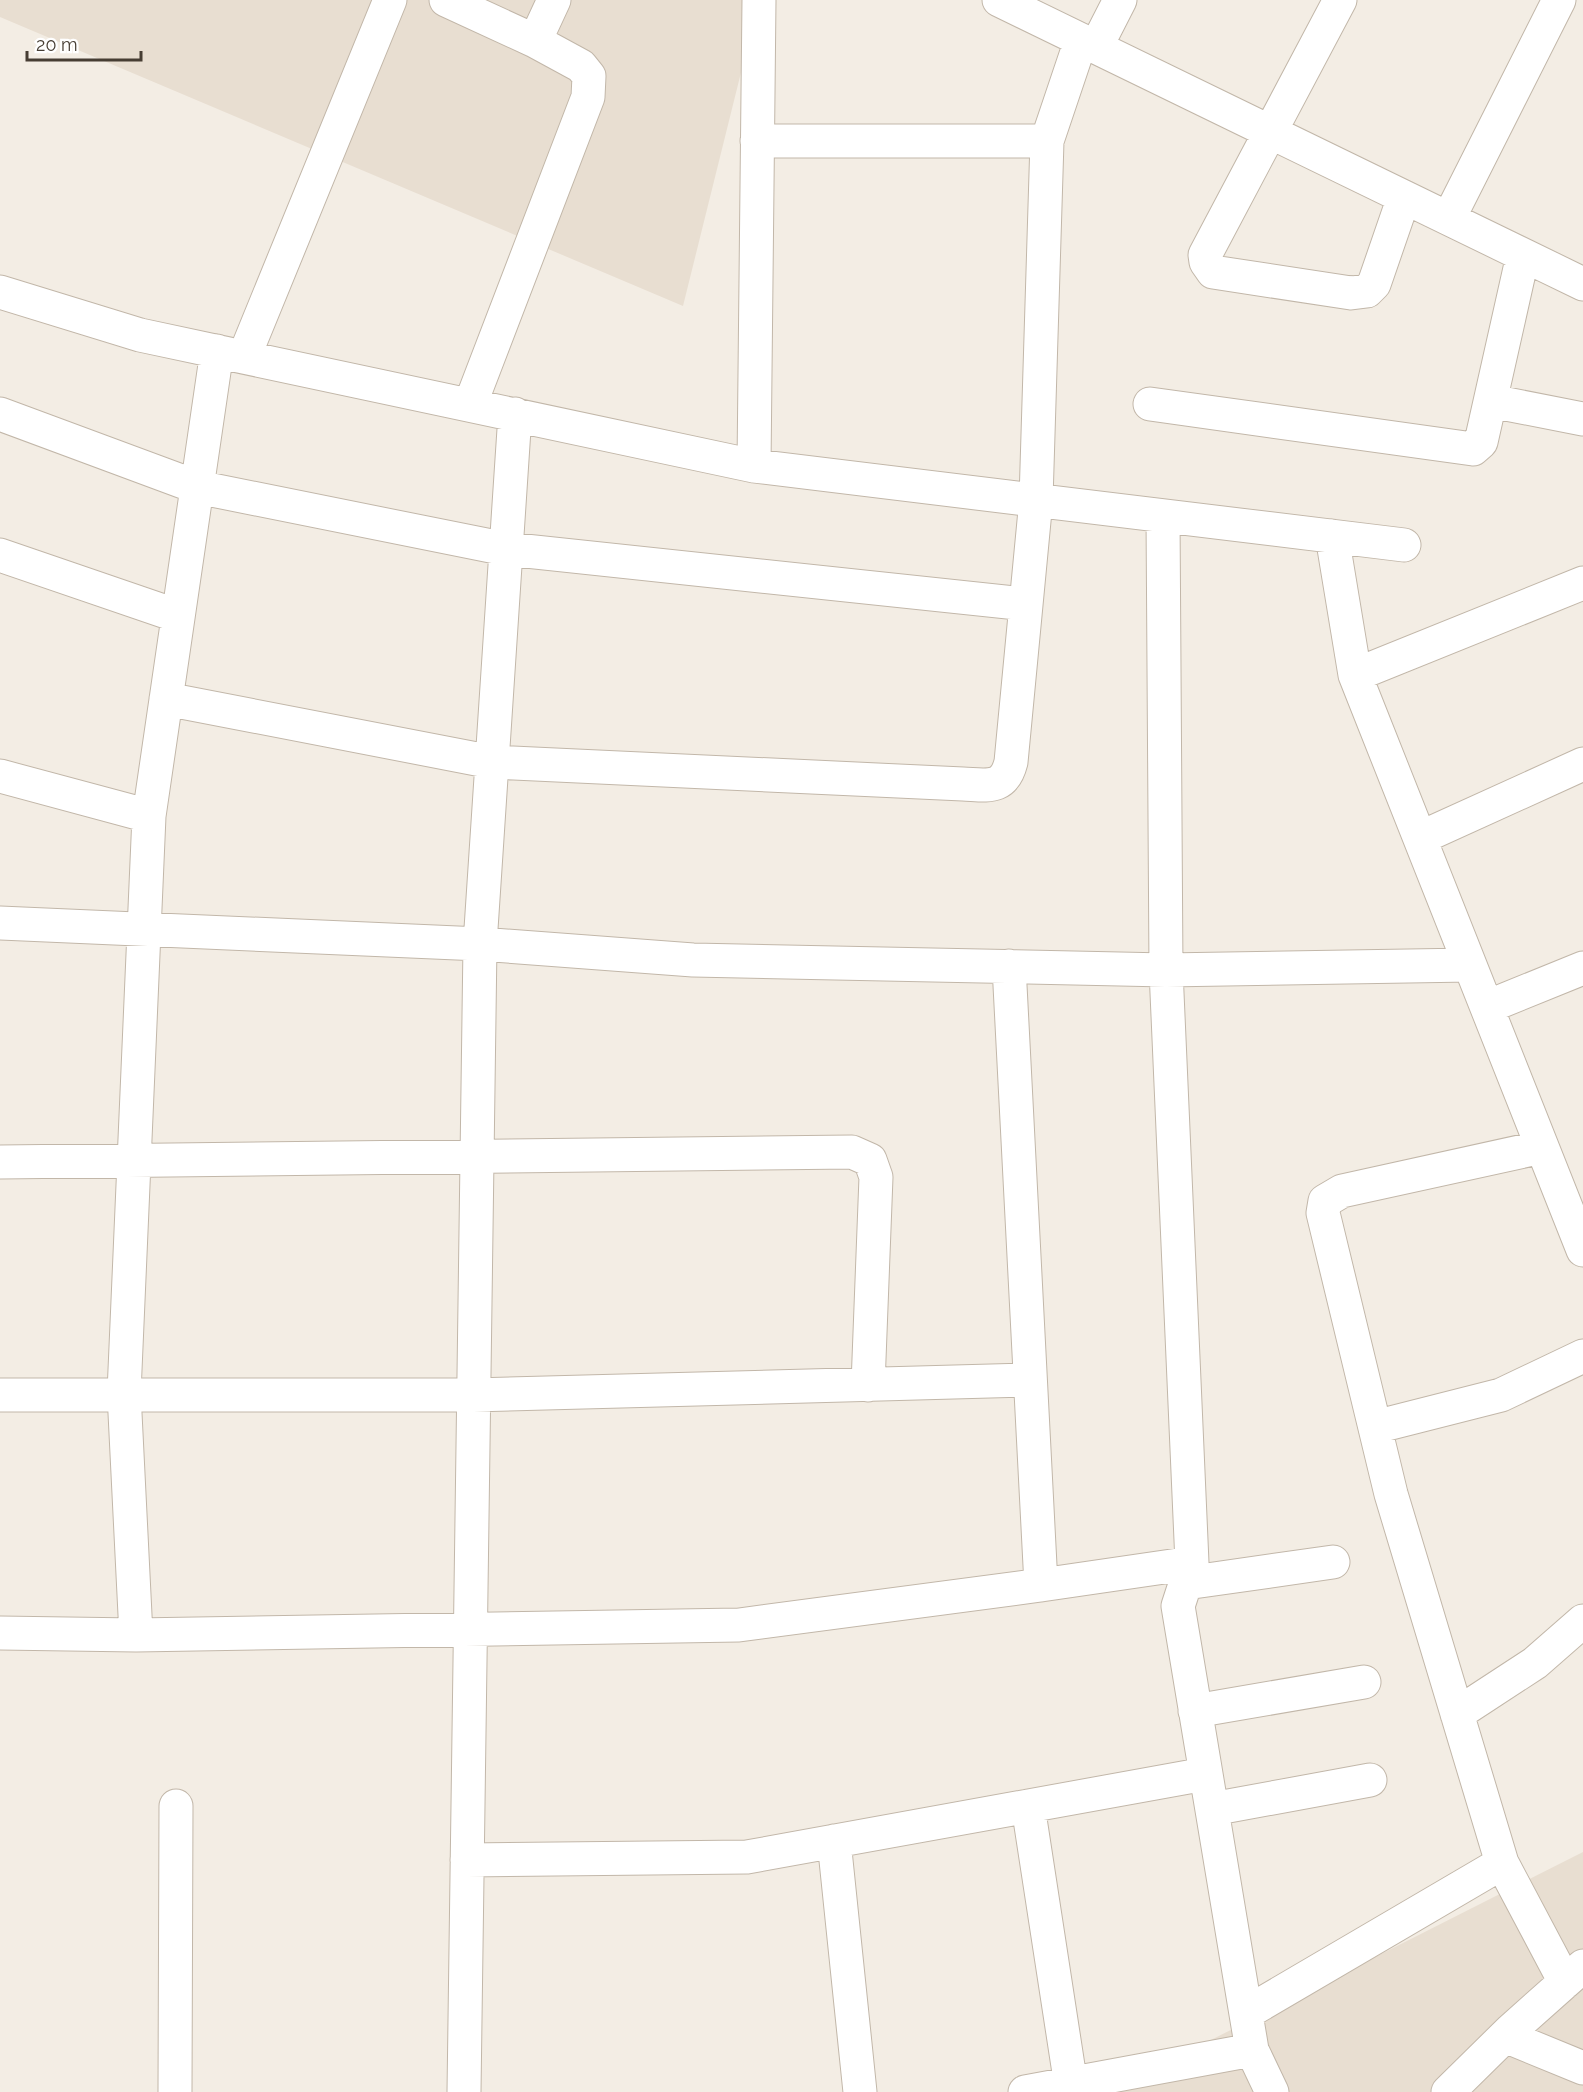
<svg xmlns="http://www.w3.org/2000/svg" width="1583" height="2092" font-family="Raleway,sans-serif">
<rect width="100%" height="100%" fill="#f3ede4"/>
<!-- residential -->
<path fill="#e8ded1" d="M0,0H759L683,306L0,17Z
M1583,1852V2092H1108Z"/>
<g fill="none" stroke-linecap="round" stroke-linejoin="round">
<defs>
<path id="minor" d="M446,0L535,41L581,66L589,76L588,97L470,405
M999,0L1583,284
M1340,0L1205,255L1206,262L1213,272L1351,293L1367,291L1374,284L1404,197
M535,41L554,0
M1096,47L1120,0
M757,141H1047
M1449,218L1559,0
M0,292L140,335L754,466L1404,545
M244,357L390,0
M1491,401L1583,419
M1150,404L1473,449L1481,442L1523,255
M0,414L197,487L506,549L1025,604
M754,466L759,0
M1163,516L1166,970L1192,1563L1178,1606L1252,2050L1272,2092
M1332,536L1355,675L1583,1250
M0,555L178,616
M1355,675L1583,583
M166,699L492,762L963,784C988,785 1004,790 1011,762L1036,500L1047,141L1081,40
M0,776L149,816
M1420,838L1583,764
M0,923L480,944L693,960L1166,970L1470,965
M1009,966L1041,1585
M1487,1007L1583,968
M1542,1147L1342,1191L1325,1201L1323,1213L1391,1494L1502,1863L1565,1982
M0,1162L852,1152L870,1160L876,1177L868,1385
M0,1395H473L1030,1380
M1375,1427L1501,1395L1583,1356
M1186,1583L1333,1562
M0,1633L136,1635L739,1625L1041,1585L1192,1563
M136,1635L124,1393L149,816L217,351
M1195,1711L1364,1682
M1457,1714L1535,1663L1583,1621
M1028,1806L1072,2092
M1212,1809L1370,1780
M834,1841L860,2092
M467,1860L747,1857L1205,1774
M1246,2013L1502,1863
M1505,2036L1583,2068
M175,2092L176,1806
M464,2092L480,944L515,414
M1025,2092L1252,2050
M1448,2092L1511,2030L1583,1966"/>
</defs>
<!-- minor casing -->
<use href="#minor" stroke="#c2b7a9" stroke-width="35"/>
<!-- minor -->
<use href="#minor" stroke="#fff" stroke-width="33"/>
</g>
<!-- scale -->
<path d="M27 51v9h114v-9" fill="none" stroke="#463d33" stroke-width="3"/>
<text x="36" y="51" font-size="18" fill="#463d33" stroke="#ffffff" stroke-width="4.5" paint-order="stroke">20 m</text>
</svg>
